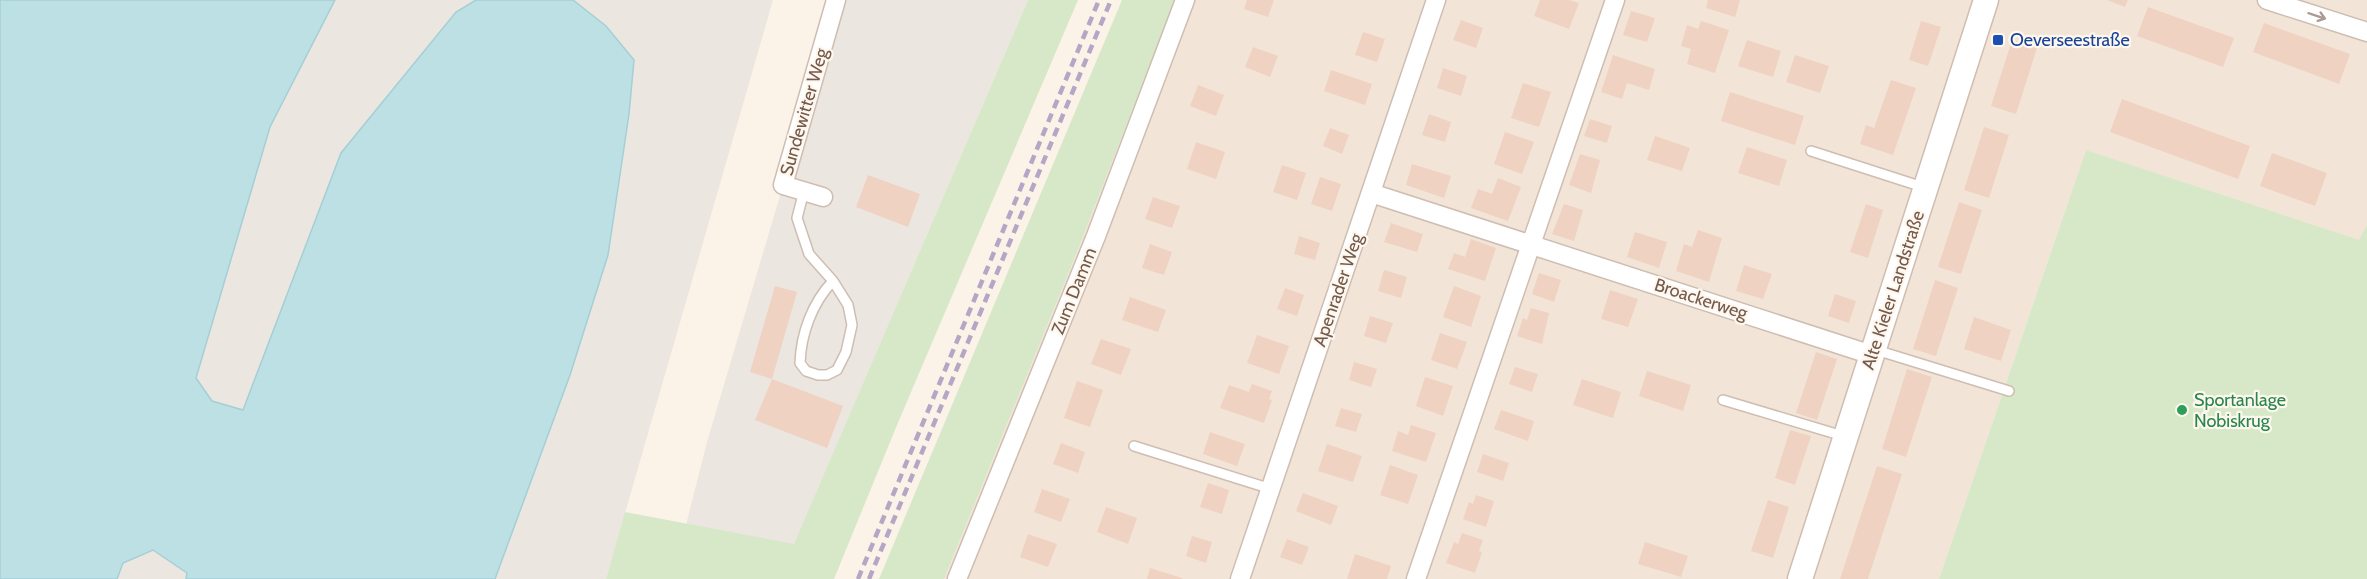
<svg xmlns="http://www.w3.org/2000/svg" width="2367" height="579" font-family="Cabin,sans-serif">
<rect width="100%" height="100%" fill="#fbf3e8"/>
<!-- residential -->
<path fill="#f2e5d7" d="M1175,0H2367V225L2360,241L2086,150L1939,579H944L1077,252Z"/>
<!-- industrial -->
<path fill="#ece6e1" d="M335,0H773L606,579H117L196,378L270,127Z
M838,0H1028L794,545L686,525L707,442Z"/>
<!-- green -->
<path fill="#d6e8c7" d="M1028,0H1078L897,425L834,579H606L625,512L794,544Z
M1122,0H1175L1077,252L944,579H879Z
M2086,150L2359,240L2367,225V579H1939Z"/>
<!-- water -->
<path fill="#bde0e4" stroke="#a4cfd5" stroke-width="1.5" d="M0,0H335L270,127L196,378L212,401L243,410L341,153L456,12L476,0H573L606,26L634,60L629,114L608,255L570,375L495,579H186L187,573L153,550L123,563L117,579H0Z"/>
<!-- building -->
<path fill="#efd2c1" d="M1247,0H1274L1268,17L1244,9Z
M1540,0H1569L1579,3L1569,29L1534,16Z
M1708,0H1740L1735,17L1706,8Z
M2107,0H2128L2125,7Z
M2148,7L2234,38L2223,67L2137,36Z
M1631,11L1655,18L1647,42L1623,35Z
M1461,20L1483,28L1476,48L1453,40Z
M1701,21L1729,30L1715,73L1687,64L1691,49L1681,46L1687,25L1698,29Z
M1921,21L1941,27L1928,66L1909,60Z
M2264,23L2350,54L2339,84L2253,52Z
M1363,32L1385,39L1377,62L1355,55Z
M1747,40L1781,51L1773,77L1738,66Z
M2012,40L2037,48L2016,114L1991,106Z
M1253,47L1278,56L1270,77L1245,67Z
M1613,55L1655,69L1649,90L1627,83L1622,99L1601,92Z
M1795,55L1829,66L1820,93L1786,82Z
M1443,68L1467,76L1461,96L1437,88Z
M1331,70L1372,84L1365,105L1324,91Z
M1891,80L1916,88L1893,155L1860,144L1866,125L1874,128Z
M1523,83L1551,92L1539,127L1511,118Z
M1198,85L1224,95L1216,116L1190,106Z
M1730,92L1804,116L1795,145L1721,121Z
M2122,99L2250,146L2238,179L2110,132Z
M1429,114L1451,122L1445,142L1422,135Z
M1590,119L1612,126L1607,143L1584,136Z
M1984,127L2009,135L1989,198L1964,190Z
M1330,128L1349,135L1342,154L1323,146Z
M1505,132L1534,142L1522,174L1494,164Z
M1655,136L1690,148L1682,171L1647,160Z
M1196,142L1225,152L1216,179L1187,169Z
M1747,147L1787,160L1779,186L1738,173Z
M2272,153L2327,173L2315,206L2260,186Z
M1580,154L1600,160L1591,193L1569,185Z
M1412,164L1451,176L1444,198L1406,185Z
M1282,165L1306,173L1297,200L1273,192Z
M868,175L920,194L908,227L856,207Z
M1320,177L1341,184L1332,211L1311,204Z
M1498,178L1521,187L1508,221L1471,208L1478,189L1492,194Z
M1153,197L1180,206L1172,228L1145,219Z
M1959,202L1982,210L1961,274L1938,267Z
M1564,204L1583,210L1574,241L1552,234Z
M1866,204L1883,210L1868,258L1850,252Z
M1391,223L1423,234L1417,252L1384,242Z
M1698,230L1722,238L1709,282L1676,271L1684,244L1692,247Z
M1635,232L1667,242L1659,268L1627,257Z
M1299,236L1320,243L1315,260L1294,254Z
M1471,239L1496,248L1485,281L1448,269L1454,253L1465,257Z
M1150,244L1172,252L1164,275L1142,268Z
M1744,265L1772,274L1763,299L1736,291Z
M1384,270L1407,277L1401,298L1378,291Z
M1539,273L1561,280L1554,302L1532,294Z
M1935,280L1958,288L1936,356L1913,349Z
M775,286L797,292L772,379L750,372Z
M1454,286L1481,296L1471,327L1443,317Z
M1285,288L1304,295L1297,316L1277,309Z
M1610,290L1638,299L1628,327L1601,319Z
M1835,294L1856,301L1849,323L1828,316Z
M1130,297L1166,310L1158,332L1122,320Z
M1531,308L1549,313L1542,344L1517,336L1523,318L1527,320Z
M1370,316L1393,323L1386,343L1364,336Z
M1974,317L2011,330L2001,361L1964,349Z
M1440,333L1467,342L1457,369L1431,360Z
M1257,335L1289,346L1279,374L1247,363Z
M1101,339L1131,349L1121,375L1091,364Z
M1816,352L1837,359L1817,420L1796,413Z
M1354,362L1377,369L1371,387L1349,380Z
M1515,367L1538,374L1532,392L1509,384Z
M1907,369L1932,377L1906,457L1882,449Z
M1647,371L1691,385L1683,411L1639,396Z
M1425,377L1453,386L1443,416L1416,406Z
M772,379L843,406L827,448L755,420Z
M1582,379L1621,392L1613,418L1573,405Z
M1077,381L1103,390L1090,427L1064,418Z
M1252,384L1272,391L1269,399L1272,400L1264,423L1220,408L1229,385L1249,392Z
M1341,408L1362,414L1356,432L1335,426Z
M1501,410L1534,421L1528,441L1494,429Z
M1411,425L1436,433L1426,462L1392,451L1398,431L1408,435Z
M1790,430L1811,436L1795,485L1775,478Z
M1210,432L1245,444L1237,466L1203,454Z
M1061,443L1085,452L1078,473L1053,464Z
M1327,444L1362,456L1353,482L1318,471Z
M1483,454L1509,463L1503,481L1477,472Z
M1390,465L1418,475L1408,504L1380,495Z
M1877,466L1902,474L1868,579H1840Z
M1208,483L1229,490L1222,514L1200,507Z
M1042,489L1070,499L1061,522L1034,512Z
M1303,493L1338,506L1331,525L1296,511Z
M1476,495L1494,501L1486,527L1463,519L1469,502L1473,504Z
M1768,500L1789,507L1773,558L1751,551Z
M1106,507L1137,518L1128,544L1097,532Z
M1462,533L1483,540L1479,551L1482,552L1475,573L1446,563L1454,542L1458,544Z
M1028,534L1057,544L1048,567L1020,557Z
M1192,536L1212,542L1206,563L1186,556Z
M1287,539L1309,547L1302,565L1280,557Z
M1645,542L1688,556L1681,577L1638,564Z
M1355,554L1391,566L1387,579H1347Z
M1150,568L1182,578V579H1147Z"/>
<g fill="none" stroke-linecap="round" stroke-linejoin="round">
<defs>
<path id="lane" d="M1811,151L1926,188
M804,191L797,218L809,254L833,281L848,305L852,325L846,352L837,370L827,375H818L806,371L800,363C801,334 812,303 833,281
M1876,350L2009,391
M1723,400L1843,436
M1134,446L1271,489"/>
<path id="street" d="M2267,0L2367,32
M1371,193L1872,355
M823,197L783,185L836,0
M957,579L1096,236L1185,0
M1240,579L1436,0
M1416,579L1615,0"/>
<path id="secondary" d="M1800,579L1986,0"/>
</defs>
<!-- lane casing -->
<use href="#lane" stroke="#cfbdb1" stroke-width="12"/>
<!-- street casing -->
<use href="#street" stroke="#cfbdb1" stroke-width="21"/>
<!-- secondary casing -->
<use href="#secondary" stroke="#d1bdaf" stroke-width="27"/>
<!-- lane -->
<use href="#lane" stroke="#fff" stroke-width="9"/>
<!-- street -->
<use href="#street" stroke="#fff" stroke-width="18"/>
<!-- secondary -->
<use href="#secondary" stroke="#fff" stroke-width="24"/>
<!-- rail -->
<path stroke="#b6a6c5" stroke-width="4.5" stroke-dasharray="9 6" stroke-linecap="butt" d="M858,579L1099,0
M869,579L1111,0"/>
</g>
<!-- one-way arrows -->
<defs><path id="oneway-shaft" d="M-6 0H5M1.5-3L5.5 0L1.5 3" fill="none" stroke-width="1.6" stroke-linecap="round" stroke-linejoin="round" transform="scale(1.5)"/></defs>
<use stroke="#ac9b94" href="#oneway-shaft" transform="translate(2317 16) rotate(18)"/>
<!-- markers -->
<rect fill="#1a4fb4" stroke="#fef7ee" stroke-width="2" x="1992" y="34" width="12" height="12" rx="3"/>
<circle fill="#2e9e5b" stroke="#fef7ee" stroke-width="2" cx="2182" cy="410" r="6"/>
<g text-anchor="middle" stroke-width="4.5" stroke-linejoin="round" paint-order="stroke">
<!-- transit labels -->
<g font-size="18" fill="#164399" stroke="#fef7ee" text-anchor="start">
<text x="2010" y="46">Oeverseestraße</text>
</g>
<!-- street labels -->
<g font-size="18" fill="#74594d" stroke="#fef7ee">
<text transform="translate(804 112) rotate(-74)" y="6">Sundewitter Weg</text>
<text transform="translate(1338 290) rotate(-71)" y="6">Apenrader Weg</text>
<text transform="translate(1893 290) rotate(-72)" y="6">Alte Kieler Landstraße</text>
<text transform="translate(1074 291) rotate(-68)" y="6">Zum Damm</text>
<text transform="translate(1701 299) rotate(18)" y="6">Broackerweg</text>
</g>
<!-- leisure labels -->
<g font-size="18" fill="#27864d" stroke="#fef7ee" text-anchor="start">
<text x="2194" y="406">Sportanlage<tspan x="2194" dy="21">Nobiskrug</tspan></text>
</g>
</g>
</svg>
